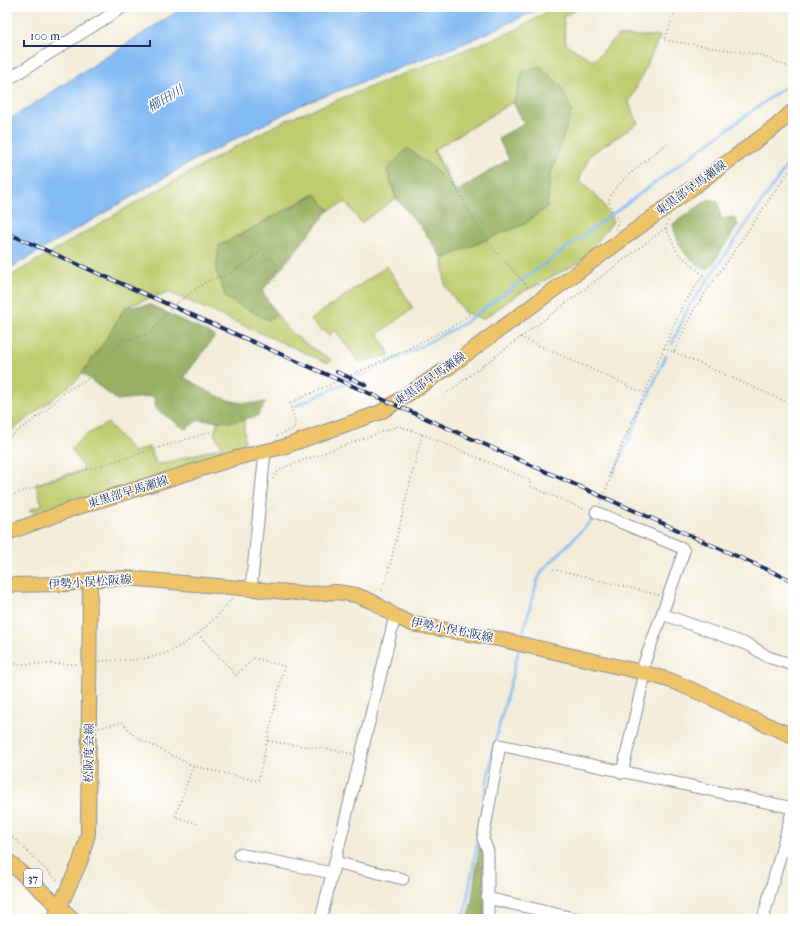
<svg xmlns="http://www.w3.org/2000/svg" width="800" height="926" font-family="'IM FELL French Canon','Noto Serif JP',serif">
<rect width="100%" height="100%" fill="#fff"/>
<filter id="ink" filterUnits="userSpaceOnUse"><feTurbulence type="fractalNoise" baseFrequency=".025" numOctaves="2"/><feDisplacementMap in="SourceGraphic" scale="8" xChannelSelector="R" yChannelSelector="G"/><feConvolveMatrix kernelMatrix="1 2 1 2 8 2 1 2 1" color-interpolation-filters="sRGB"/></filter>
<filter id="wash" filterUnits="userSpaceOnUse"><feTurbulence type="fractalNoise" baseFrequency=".012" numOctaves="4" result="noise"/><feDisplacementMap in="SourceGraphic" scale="16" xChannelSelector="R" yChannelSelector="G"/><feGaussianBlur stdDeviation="0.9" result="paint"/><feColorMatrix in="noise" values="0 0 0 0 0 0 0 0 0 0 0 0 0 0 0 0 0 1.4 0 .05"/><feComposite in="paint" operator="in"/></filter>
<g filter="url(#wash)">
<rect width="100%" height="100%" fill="#f3edd9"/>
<!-- green -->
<path fill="#bfcd6f" stroke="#6d7e66" d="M553,7H581L563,17L566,44L594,61L617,36H660L629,103L638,123L590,155L579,180L602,202L613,222L580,262L517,295L483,319L465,313L445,286L443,259L494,236L523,225L547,207L550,176L557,158L523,71L516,97L513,102L434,150L456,192L435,169L387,170L396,198L361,223L346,202L329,210L315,194L219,246L268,320L277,315C290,335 311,348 332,360L328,363L168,292L125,307L107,338L77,380L7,434V278L140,200L266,130L291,118L490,40C513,33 533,21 553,7Z
M387,266L413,308L378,334L390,355L359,362L335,330L329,336L310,320Z
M244,419L245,450L37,515L29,510L42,505L36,484L84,469L71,448L86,435L108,423L133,452L149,447L157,465L222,447L214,434L218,421L232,422Z"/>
<!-- forest -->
<path fill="#97b062" stroke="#597060" d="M540,66L561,86L572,111L550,176L547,207L523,225L494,236L443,259L421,227L396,198L387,170L407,148L435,169L456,192L509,159L498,138L524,124L513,102L516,97L523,71Z
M316,194L329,210L262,291L277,315L268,320L226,298L216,270L219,246Z
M709,199L718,202L721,219L734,217L738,225L712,265L706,270C685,256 678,249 673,224Z
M150,305L215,336L184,377C214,395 230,407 266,402L257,416L232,422L199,420L185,429L156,409L154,396L117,400L82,373L107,338L125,307Z
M480,842L484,852L485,919H469Z"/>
<!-- water -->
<path fill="#83bbf3" stroke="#4f75a8" d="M184,7H544L463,44L301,105L187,164L7,270V121Z"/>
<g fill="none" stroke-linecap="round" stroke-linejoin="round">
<!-- stream -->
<path stroke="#83bbf3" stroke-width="2.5" d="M672,344L688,308L793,157
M296,406L408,353L463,324L793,81
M613,474L666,356
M521,640L537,582L542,571L593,519
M464,919L492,754L519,649"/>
</g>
</g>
<g filter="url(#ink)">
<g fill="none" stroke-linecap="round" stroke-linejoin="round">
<defs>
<path id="minor" d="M7,80L123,7
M596,512L682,548L684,551L662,614
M251,589L265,452
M641,672L662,614L749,645L768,657L793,665
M622,773L645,673
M782,847L793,850
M239,854L332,873
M335,862L403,879
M487,898L578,919
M321,919L395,616
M488,919V851L483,839L500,745C597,767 695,786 793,808L763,919"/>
<path id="major" d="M7,533L75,508L236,458L283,447L381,412L449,367L775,127L793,111
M7,585L66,584L96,579L126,578L310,594L336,592L356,595L373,602L395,616L412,624L499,639L641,672L672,681L709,697L744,715L793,736
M7,860L73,919
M54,919L80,862L88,834L90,580"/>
</defs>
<!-- minor casing -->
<use href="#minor" stroke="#878e9c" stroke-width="13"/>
<!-- major casing -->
<use href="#major" stroke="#878e9c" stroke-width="16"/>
<!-- path -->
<path stroke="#878e9c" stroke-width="1.5" stroke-dasharray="1 3" stroke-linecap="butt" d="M677,7L664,40L761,55L793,69
M436,151L484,238L528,287L542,284
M616,229L618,220C615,215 609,207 609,201C609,187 655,153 668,143
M520,337L644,393
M664,348L674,352L693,311L793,165
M674,352L793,405
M444,395L666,228
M422,434L530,480V486L586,510
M277,436L294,429L295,422L290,403L406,350L460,322L471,313
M7,439L44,412L66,391L91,377L122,341L149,334L174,305L207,281L231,273L260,253L276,263L275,281
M273,479L276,473L285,467L398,426L422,434L388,573L381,593
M7,497L89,469L214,431
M600,504L609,482L610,472L681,309L703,275L677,252L666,228L668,220
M553,569L659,595
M100,661C115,660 131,661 146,658C182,653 210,626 232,598
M7,664H78
M99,728L122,722L134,736L193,766L258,781L284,666L254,658L236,675L198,634
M268,741C296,746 325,747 353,754
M193,766L175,817L198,824
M7,832L59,882"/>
<!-- minor -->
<use href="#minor" stroke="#fff" stroke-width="11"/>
<!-- major -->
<use href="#major" stroke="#efc469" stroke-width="14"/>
<defs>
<path id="rail" d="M7,233L793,581
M337,372L366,385"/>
</defs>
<!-- rail casing -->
<use href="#rail" stroke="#1b2f5e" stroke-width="4"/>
<!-- rail -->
<use href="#rail" stroke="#fff" stroke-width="2.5" stroke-dasharray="8" stroke-linecap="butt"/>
</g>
</g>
<g text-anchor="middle" stroke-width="3" stroke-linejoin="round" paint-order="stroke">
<!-- shield labels -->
<rect fill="#fff" stroke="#5f6d8e" stroke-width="1" x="24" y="869" width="18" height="18" rx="3"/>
<g font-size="11" font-weight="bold" fill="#1b2f5e">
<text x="33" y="882">37</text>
</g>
<!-- street labels -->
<g font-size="12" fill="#1b2f5e" stroke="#fff">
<text transform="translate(691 188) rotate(-36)" y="4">東黒部早馬瀬線</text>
<text transform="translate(430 379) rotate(-35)" y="4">東黒部早馬瀬線</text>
<text transform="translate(128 492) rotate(-17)" y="4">東黒部早馬瀬線</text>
<text transform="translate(90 582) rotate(-4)" y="4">伊勢小俣松阪線</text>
<text transform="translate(452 630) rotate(11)" y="4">伊勢小俣松阪線</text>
<text transform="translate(89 753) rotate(-89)" y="4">松阪度会線</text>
</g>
<!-- water labels -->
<g font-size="13" font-style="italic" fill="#3a598b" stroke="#fff">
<text transform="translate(165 98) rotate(-31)" y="5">櫛田川</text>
</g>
</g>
<!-- margin -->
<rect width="800" height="926" fill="none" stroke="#fff" stroke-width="24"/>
<!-- scale -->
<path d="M24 40v6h126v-6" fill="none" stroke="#1b2f5e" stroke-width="2"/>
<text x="30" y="40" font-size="12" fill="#1b2f5e" stroke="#ffffff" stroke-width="3" paint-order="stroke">100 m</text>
</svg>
